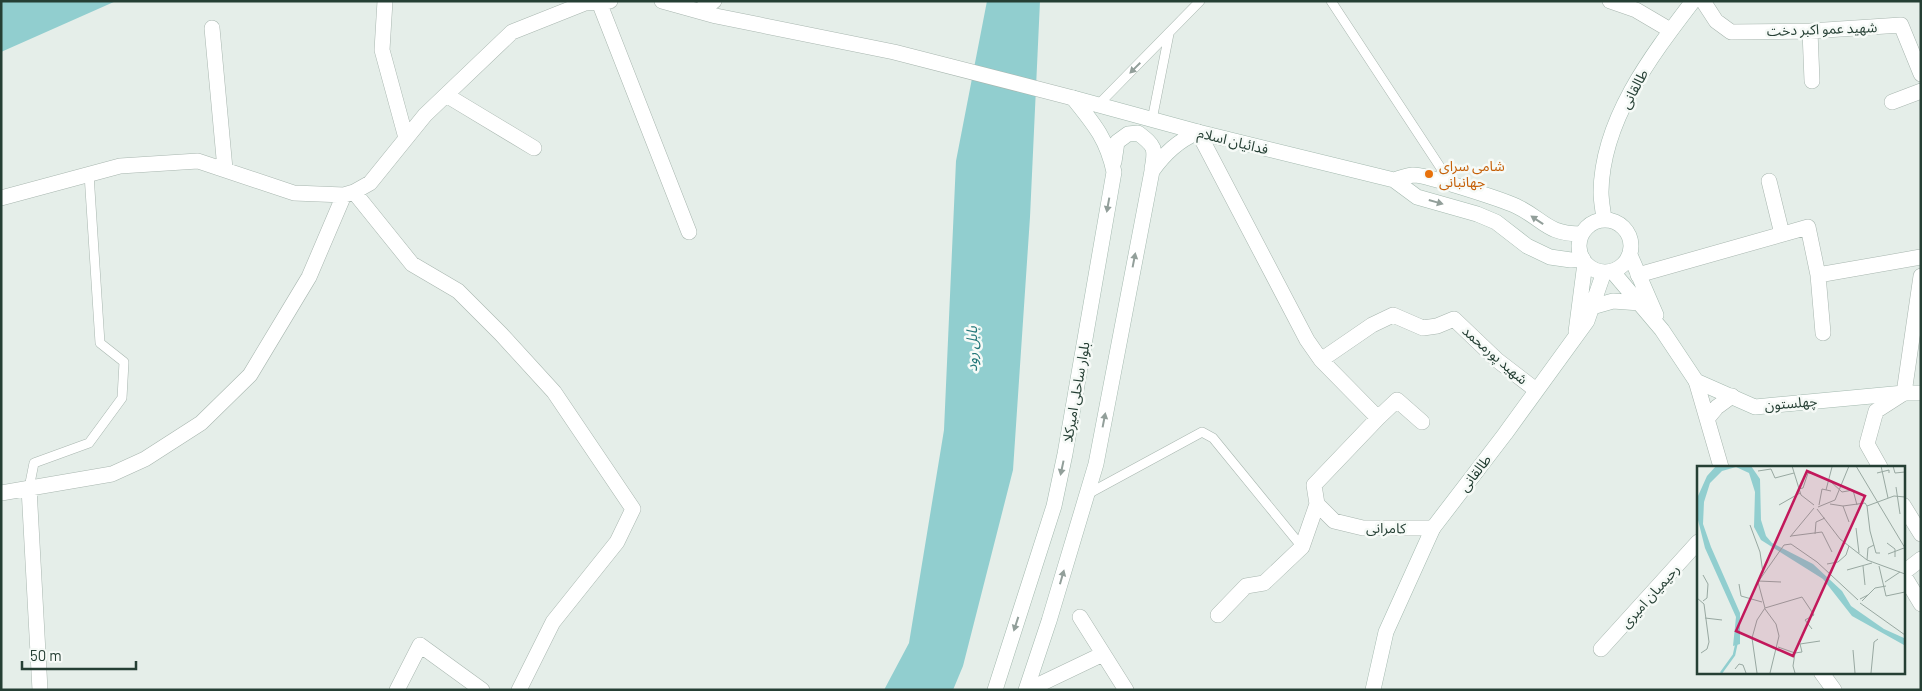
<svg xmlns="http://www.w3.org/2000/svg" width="1922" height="691" font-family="Barlow,'Noto Sans Arabic',sans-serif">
<rect width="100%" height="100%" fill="#e5eee9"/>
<!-- water -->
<path fill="#91cecf" d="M1,1H116L1,52Z
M987,1H1040L1030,217L1013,470L963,666L953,690H884L909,643L944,430L956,161Z"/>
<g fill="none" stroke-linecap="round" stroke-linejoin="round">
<defs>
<path id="lane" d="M1331,1L1452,185
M1097,106L1200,1
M1152,120L1169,34
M29,488L34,463L89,443L122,398L124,362L100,343L89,174
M1086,495L1202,432L1213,438L1302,547"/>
<path id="street" d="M385,1L382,50L406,138
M662,1L716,16L894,52L1073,98
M1610,1L1636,10L1670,30
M1703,1L1716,21L1731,32L1810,31L1901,25L1921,74
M599,2L689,232
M698,11L714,1
M212,28L225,169
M1810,31L1812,81
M446,95L534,148
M1892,102L1921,91
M1198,132L1307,340L1321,360L1378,418L1314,485L1317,504L1302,547L1264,583L1246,586L1218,615
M1769,181L1782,234
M354,192L412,264L458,291L501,334L554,392L633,509L617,542L553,622L519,690
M1,198L120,166L198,161L294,193L344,195L354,192L370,183L425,115L512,32L585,3L610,1
M1638,275L1808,227L1818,275L1823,333
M1818,275L1921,257
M1321,360L1372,325L1393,315L1423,328L1437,326L1454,319L1497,360L1536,390
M1696,381L1721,467
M1378,418L1397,400L1422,422
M1707,419L1717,407L1732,396
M1880,467L1867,444L1876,411L1904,393L1921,276
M29,488L40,690
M1,493L112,474L145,459L201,423L250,375L309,277L344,195
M1317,504L1334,521L1363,528H1433
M1903,505L1921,534
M1903,573L1921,559
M1903,574L1921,604
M1080,617L1126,690
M1601,649L1698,542
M1821,672L1834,690
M1034,687L1103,654
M397,690L420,645L482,690"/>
<path id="secondary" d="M1073,98L1198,132L1394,180L1417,197L1477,214L1496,222L1527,246L1550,257L1571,260L1583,259
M1114,162L1117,142L1128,134L1138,133C1155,146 1156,148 1152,169
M1394,180C1400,178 1407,176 1413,175C1424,174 1503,200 1516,206C1545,220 1546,234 1582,234
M1604,219C1603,210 1601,201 1601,192C1602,120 1651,56 1693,1
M1579 246a26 26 0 1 1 52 0a26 26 0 1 1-52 0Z
M1630,255L1656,315
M1612,271L1662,330L1696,381L1755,407L1904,393H1921
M1592,307L1613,301L1640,303
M1576,332L1585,263
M995,690L1054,506L1065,454L1114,172C1107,139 1094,124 1073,98
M1026,690L1049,621L1096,464L1152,171C1165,153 1178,141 1198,132
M1373,690L1386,632L1433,528L1505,434L1587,321L1604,272"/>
</defs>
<!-- lane casing -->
<use href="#lane" stroke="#a8b6af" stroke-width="10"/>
<!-- street casing -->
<use href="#street" stroke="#a8b6af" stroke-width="16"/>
<!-- secondary casing -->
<use href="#secondary" stroke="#a4b9af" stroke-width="16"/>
<!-- lane -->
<use href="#lane" stroke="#fff" stroke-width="9"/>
<!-- street -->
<use href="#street" stroke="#fff" stroke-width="15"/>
<!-- secondary -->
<use href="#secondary" stroke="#fff" stroke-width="15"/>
</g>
<!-- one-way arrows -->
<defs><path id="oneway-solid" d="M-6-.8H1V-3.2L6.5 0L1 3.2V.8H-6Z" transform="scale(1.25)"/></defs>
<g fill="#929f9a">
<use href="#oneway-solid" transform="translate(1135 68) rotate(135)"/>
<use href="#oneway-solid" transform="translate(1436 202) rotate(16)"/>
<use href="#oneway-solid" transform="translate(1108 205) rotate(100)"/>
<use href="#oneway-solid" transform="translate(1537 220) rotate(-146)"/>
<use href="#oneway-solid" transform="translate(1134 260) rotate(-79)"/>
<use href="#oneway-solid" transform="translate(1104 420) rotate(-79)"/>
<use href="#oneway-solid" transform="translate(1062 468) rotate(102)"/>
<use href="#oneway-solid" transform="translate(1062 577) rotate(-74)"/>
<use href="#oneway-solid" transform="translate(1016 624) rotate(108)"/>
</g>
<!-- markers -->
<circle fill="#e8710a" stroke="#f6faf7" stroke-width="2" cx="1429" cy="174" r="5"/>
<g text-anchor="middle" stroke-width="5" stroke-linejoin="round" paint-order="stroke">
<!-- street labels -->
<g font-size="14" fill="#253f34" stroke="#f6faf7">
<text transform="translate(1822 29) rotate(-2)" y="5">شهید عمو اکبر دخت</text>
<text transform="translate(1634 89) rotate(-62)" y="5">طالقانی</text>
<text transform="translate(1233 141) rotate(14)" y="5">فدائیان اسلام</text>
<text transform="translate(1495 355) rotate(41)" y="5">شهید پورمحمد</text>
<text transform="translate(1076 392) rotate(-80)" y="5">بلوار ساحلی امیرکلا</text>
<text transform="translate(1791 403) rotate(-5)" y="5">چهلستون</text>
<text transform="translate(1475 473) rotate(-52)" y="5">طالقانی</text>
<text transform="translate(1386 528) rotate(1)" y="5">کامرانی</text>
<text transform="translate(1650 596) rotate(-48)" y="5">رحیمیان امیری</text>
</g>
<!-- food labels -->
<g font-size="14" fill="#c56008" stroke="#f6faf7" text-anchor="start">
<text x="1439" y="171">شامی سرای<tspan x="1439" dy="16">جهانبانی</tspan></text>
</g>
<!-- water labels -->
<g font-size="15" font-style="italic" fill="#227678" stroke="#f6faf7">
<text transform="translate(972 349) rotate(-90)" y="5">بابل رود</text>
</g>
</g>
<!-- overview -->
<g transform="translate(1697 466)">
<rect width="208" height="208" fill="#e5eee9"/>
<path d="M19,0H54L63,13L64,54L69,70L75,77L116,98L145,125L154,140L187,163L207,172V179L155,150L126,113L64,74L57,61L58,26L52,7L39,1L25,5L13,17L7,36L6,58L14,81L43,147V178L36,180L39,151L8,82L0,50L1,30L10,10Z" fill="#91cecf"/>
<path fill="none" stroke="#91cecf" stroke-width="2.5" d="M24,207L37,189L40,175"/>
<path fill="none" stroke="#98a8a1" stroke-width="1" d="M95,0L104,29L117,39M159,0L208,82M184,0L191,32M196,0L198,7L208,6M61,5L74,3L78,12L97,7M180,7L192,4V7M132,14L145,26L156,24M199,21L203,48M101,23L106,22L111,7L118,8M129,24L135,1M156,24L160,39M133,38L146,40L152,56M82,39L103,27M122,39L125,23L134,25M146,40L168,37L170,40L197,30L208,31M170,40L173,65L179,87H183M121,41L138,34L152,0M120,43L143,73L170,94L208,108M53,59L63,86L66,107M159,62L162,87M118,68L119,56L128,52M94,70L125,66L135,86M93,71L117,42M190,77L198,83V91M87,79L94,78L120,96L161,134M191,88L207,82M170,94L171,82L177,79M130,98L141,96L149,89L152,80M166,100L168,119M182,100L189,130L208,126M150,104L175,97M61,115L84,116M188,116L203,106M42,118L44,130L65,136M171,129L178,122L189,120M0,132L7,138L12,176L10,183L4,187M163,133L171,129L165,135M6,135L10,132L11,118L6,109M163,137L208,169M68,142L105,131L117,149L108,154L115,163M68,143L79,158L82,170L73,207M8,152L25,154M81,181L98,187L96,200L98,207M156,184L158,207M98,187L105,186L103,178L123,175M38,203L42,198L46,199L49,207M60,207L55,172L60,154L68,142L61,116L87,79M174,207L177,176L181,173"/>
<path fill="#c2185b" fill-opacity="0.15" stroke="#c2185b" stroke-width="2.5" d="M110,5L168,30L96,190L39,165Z"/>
<rect width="208" height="208" fill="none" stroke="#253f34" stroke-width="2.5"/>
</g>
<!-- border -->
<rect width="1922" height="691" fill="none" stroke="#253f34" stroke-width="5"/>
<!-- scale -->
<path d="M22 661v8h114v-8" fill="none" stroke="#253f34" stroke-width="2.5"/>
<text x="30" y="661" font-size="15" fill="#253f34" stroke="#f6faf7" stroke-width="4" paint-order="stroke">50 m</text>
</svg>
